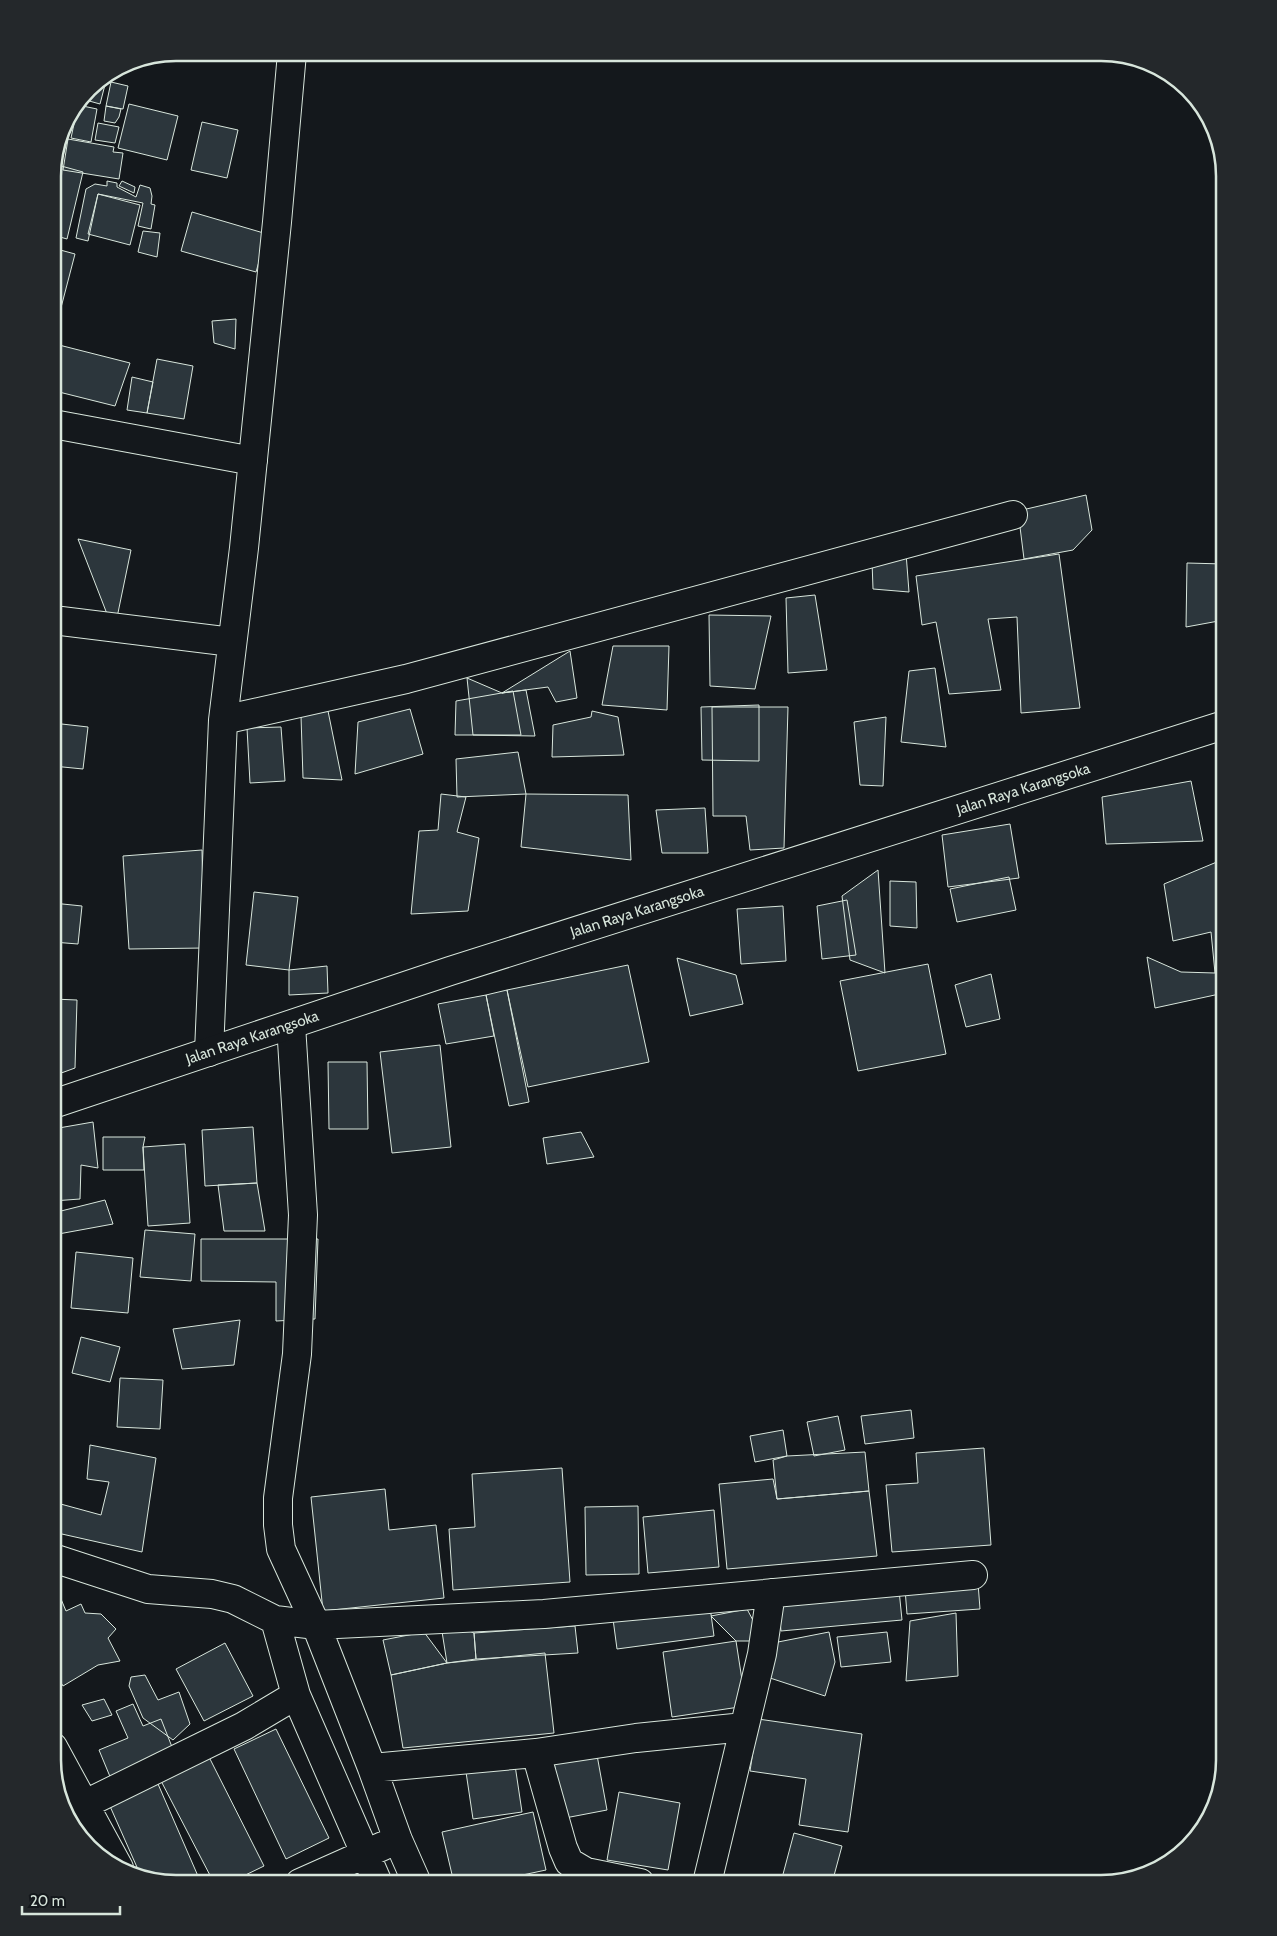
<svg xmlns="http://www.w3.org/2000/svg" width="1277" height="1936" font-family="Cabin,sans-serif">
<rect width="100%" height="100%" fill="#14181c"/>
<!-- building -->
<path fill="#2c363c" stroke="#d8e6dc" d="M175,53L177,52L205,53L204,60Z
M107,77L100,104L82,99L89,89Z
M111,82L128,86L123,109L106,106Z
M129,104L178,116L167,160L118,148Z
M78,105L97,109L91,142L71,138Z
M106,106L121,109L119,117L115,123L104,121Z
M202,122L238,130L227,178L191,170Z
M98,123L119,127L115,143L95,140Z
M68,139L114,147L113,152L123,153L119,179L63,170Z
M54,164L83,172L67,239L53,235Z
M107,181L117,183V187L136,197L140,185L150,188L152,196L151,204L155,205L151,229L138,226L143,203L98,194L88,241L76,238L86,189L95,184L107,186Z
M122,181L135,187L134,193L119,186Z
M98,194L140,205L130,245L88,234Z
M192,212L267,234L256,272L181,251Z
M143,231L160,233L157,257L138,252Z
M53,248L75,254L57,323L53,322Z
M236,319L235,349L214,343L212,321Z
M59,345L130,363L115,406L55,391Z
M157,359L193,366L184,419L147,413Z
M132,377L153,382L147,413L127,410Z
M1086,495L1092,530L1073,550L1024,559L1018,511Z
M78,539L131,550L114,632Z
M906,553L909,592L873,589L872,561Z
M1059,554L1080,708L1021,713L1017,617L988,619L1001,690L949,694L936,622L922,625L916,576Z
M1187,563L1224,564V620L1186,627Z
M53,591L60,593L53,618Z
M815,595L827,670L788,673L786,598Z
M709,615L771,616L755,689L710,686Z
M613,646H669L667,710L602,705Z
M570,651L577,698L556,702L548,687L502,693Z
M935,668L946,747L901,742L909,671Z
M467,678L502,693L526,690L535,736L473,735Z
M513,691L521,735H455L456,701Z
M759,705V761L702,760L701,707Z
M712,707H788L784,848L750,850L746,816H713Z
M410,709L423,754L355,774L358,722Z
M328,711L342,780L303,778L301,716Z
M592,711L618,717L624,755L552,757L553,725L591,717Z
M886,717L883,786L860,785L854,722Z
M53,723L88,727L83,769L53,766Z
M281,727L285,781L250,783L247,728Z
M518,752L526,794L457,797L456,759Z
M1191,781L1203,841L1106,844L1102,797Z
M441,794L466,797L457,832L479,838L468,911L411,914L419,831L438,830Z
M526,794L628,795L631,860L521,847Z
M705,808L708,853H662L656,810Z
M1010,824L1019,878L948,887L942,835Z
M202,850L204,948L129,949L123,856Z
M1224,859V993L1155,1008L1147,957L1181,972L1215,973L1211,932L1173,941L1164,884Z
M878,870L885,973L850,960L842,896Z
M1009,877L1016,910L957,922L950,889Z
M890,881L916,882L917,928L890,926Z
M254,892L298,897L289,970L246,965Z
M847,900L856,955L822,959L817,906Z
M53,903L82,906L78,944L53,942Z
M783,906L786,961L741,964L737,909Z
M677,958L736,975L743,1004L690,1016Z
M928,964L946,1054L858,1071L840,981Z
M628,965L649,1062L528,1087L507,990Z
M327,966L328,993L289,995V970Z
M991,974L1000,1019L966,1027L955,985Z
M507,990L529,1102L509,1106L486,995Z
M486,995L494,1036L446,1044L438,1004Z
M53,999L77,1000L75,1068L53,1076Z
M440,1045L451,1147L392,1153L380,1052Z
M328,1062H367L368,1129H329Z
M93,1122L98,1168L81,1165L80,1199L53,1201V1129Z
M253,1127L257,1183L205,1186L202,1130Z
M581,1132L594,1157L547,1164L543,1138Z
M103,1137H145L143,1147L144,1170H103Z
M185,1144L190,1223L148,1226L143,1147Z
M257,1183L265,1231H224L218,1185Z
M105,1200L113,1224L53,1235V1213Z
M145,1230L195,1234L191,1281L140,1277Z
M201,1239H318L315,1319L276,1321V1282L201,1281Z
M53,1248H61L56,1349H53Z
M76,1252L133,1258L128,1313L71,1308Z
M240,1320L234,1365L182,1369L173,1329Z
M81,1337L120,1347L110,1382L72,1373Z
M120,1378L163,1380L160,1429L117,1427Z
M911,1410L914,1438L865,1444L861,1416Z
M838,1416L845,1450L814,1456L807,1422Z
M783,1430L787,1456L755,1462L750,1436Z
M90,1445L156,1458L142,1552L53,1532V1519L57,1503L101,1515L109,1482L87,1479Z
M984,1448L991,1545L892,1552L886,1485L918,1483L916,1453Z
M865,1452L869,1491L777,1499L773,1460L787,1456Z
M562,1468L570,1582L453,1590L449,1529L475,1527L472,1474Z
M773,1479L777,1499L869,1491L877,1556L727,1569L719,1484Z
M385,1489L389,1530L436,1525L444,1598L323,1611L311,1497Z
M638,1506L639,1574L586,1575L585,1507Z
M714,1510L719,1567L648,1573L643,1517Z
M53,1580L66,1611L81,1604L85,1613L101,1614L116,1629L108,1638L120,1661L98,1665L63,1686L53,1669V1658L56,1656L53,1650Z
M978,1583L980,1609L907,1614L905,1589Z
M899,1590L902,1620L781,1631L778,1601Z
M710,1607L714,1636L617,1649L613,1619Z
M747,1609L764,1641H736L711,1616Z
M956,1613L958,1676L906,1681L910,1621Z
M440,1619L474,1633L476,1659L447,1663Z
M575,1626L578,1653L476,1659L474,1633Z
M424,1632L447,1663L391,1675L383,1640Z
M829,1632L835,1662L825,1696L767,1677L778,1642Z
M887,1632L891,1662L841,1667L837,1637Z
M736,1641L746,1706L672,1717L663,1652Z
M225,1643L253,1696L204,1721L176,1669Z
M545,1653L554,1733L403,1748L391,1675L447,1663Z
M145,1675L158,1700L179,1692L190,1724L173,1740L143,1718L129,1686L131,1677Z
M104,1699L112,1715L92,1721L82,1705Z
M133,1704L143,1726L161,1719L174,1752L111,1779L99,1750L128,1738L116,1711Z
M758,1719L862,1734L848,1832L799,1825L806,1779L750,1771Z
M276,1729L329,1838L286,1859L234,1749Z
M208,1755L264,1866L229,1883H214L160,1779Z
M597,1755L607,1810L565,1818L554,1763Z
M515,1765L522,1812L473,1819L466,1772Z
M158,1784L201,1883H169L140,1874L109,1804Z
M619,1792L680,1803L668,1870L607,1860Z
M533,1812L546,1870L485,1883H454L442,1832Z
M794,1833L842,1846L832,1883H804L782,1878Z
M362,1868L366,1883H334Z"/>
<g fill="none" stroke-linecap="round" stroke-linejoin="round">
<defs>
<path id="street" d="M53,424L253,461
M53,620L232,642
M223,720L406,679L1013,515
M291,1025L303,1215L297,1354L278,1498V1525L281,1549L316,1625L372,1768L398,1840L417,1883
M209,1052L223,720L244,548L277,222L292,53
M53,1558L148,1589L212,1594L233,1599L275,1620L316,1625L544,1614L973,1575
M275,1620L296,1695L378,1883
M53,1747L119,1868
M536,1753L563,1848L569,1862L586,1872L640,1883
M372,1768L536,1753L636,1738L744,1727
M67,1813L244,1726L296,1695
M300,1883L383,1846
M707,1883L762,1654L771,1593"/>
<g id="secondary">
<path id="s1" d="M53,1104L450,971L1224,725"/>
</g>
</defs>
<!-- street casing -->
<use href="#street" stroke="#d8e6dc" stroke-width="30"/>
<!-- secondary casing -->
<use href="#secondary" stroke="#d8e6dc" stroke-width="30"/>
<!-- street -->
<use href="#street" stroke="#14181c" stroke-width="28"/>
<!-- secondary -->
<use href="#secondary" stroke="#14181c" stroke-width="28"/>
</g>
<g text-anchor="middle" stroke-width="4" stroke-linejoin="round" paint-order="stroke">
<!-- street labels -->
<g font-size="15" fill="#d8e6dc" stroke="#14181c">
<text dy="5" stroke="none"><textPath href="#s1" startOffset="1020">Jalan Raya Karangsoka</textPath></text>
<text dy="5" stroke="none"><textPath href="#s1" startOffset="615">Jalan Raya Karangsoka</textPath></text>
<text dy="5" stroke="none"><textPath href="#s1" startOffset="210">Jalan Raya Karangsoka</textPath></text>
</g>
</g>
<!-- crop -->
<path d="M0 0H1277V1936H0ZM176 61H1101A115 115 0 0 1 1216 176V1760A115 115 0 0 1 1101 1875H176A115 115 0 0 1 61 1760V176A115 115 0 0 1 176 61Z" fill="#24282b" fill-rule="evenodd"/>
<path fill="none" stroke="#d8e6dc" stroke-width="2.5" d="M176 61H1101A115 115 0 0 1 1216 176V1760A115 115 0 0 1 1101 1875H176A115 115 0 0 1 61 1760V176A115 115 0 0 1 176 61Z"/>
<!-- scale -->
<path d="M22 1906v8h98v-8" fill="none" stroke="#d8e6dc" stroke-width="2.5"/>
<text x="30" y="1906" font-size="15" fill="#d8e6dc" stroke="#14181c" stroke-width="4" paint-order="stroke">20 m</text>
</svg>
